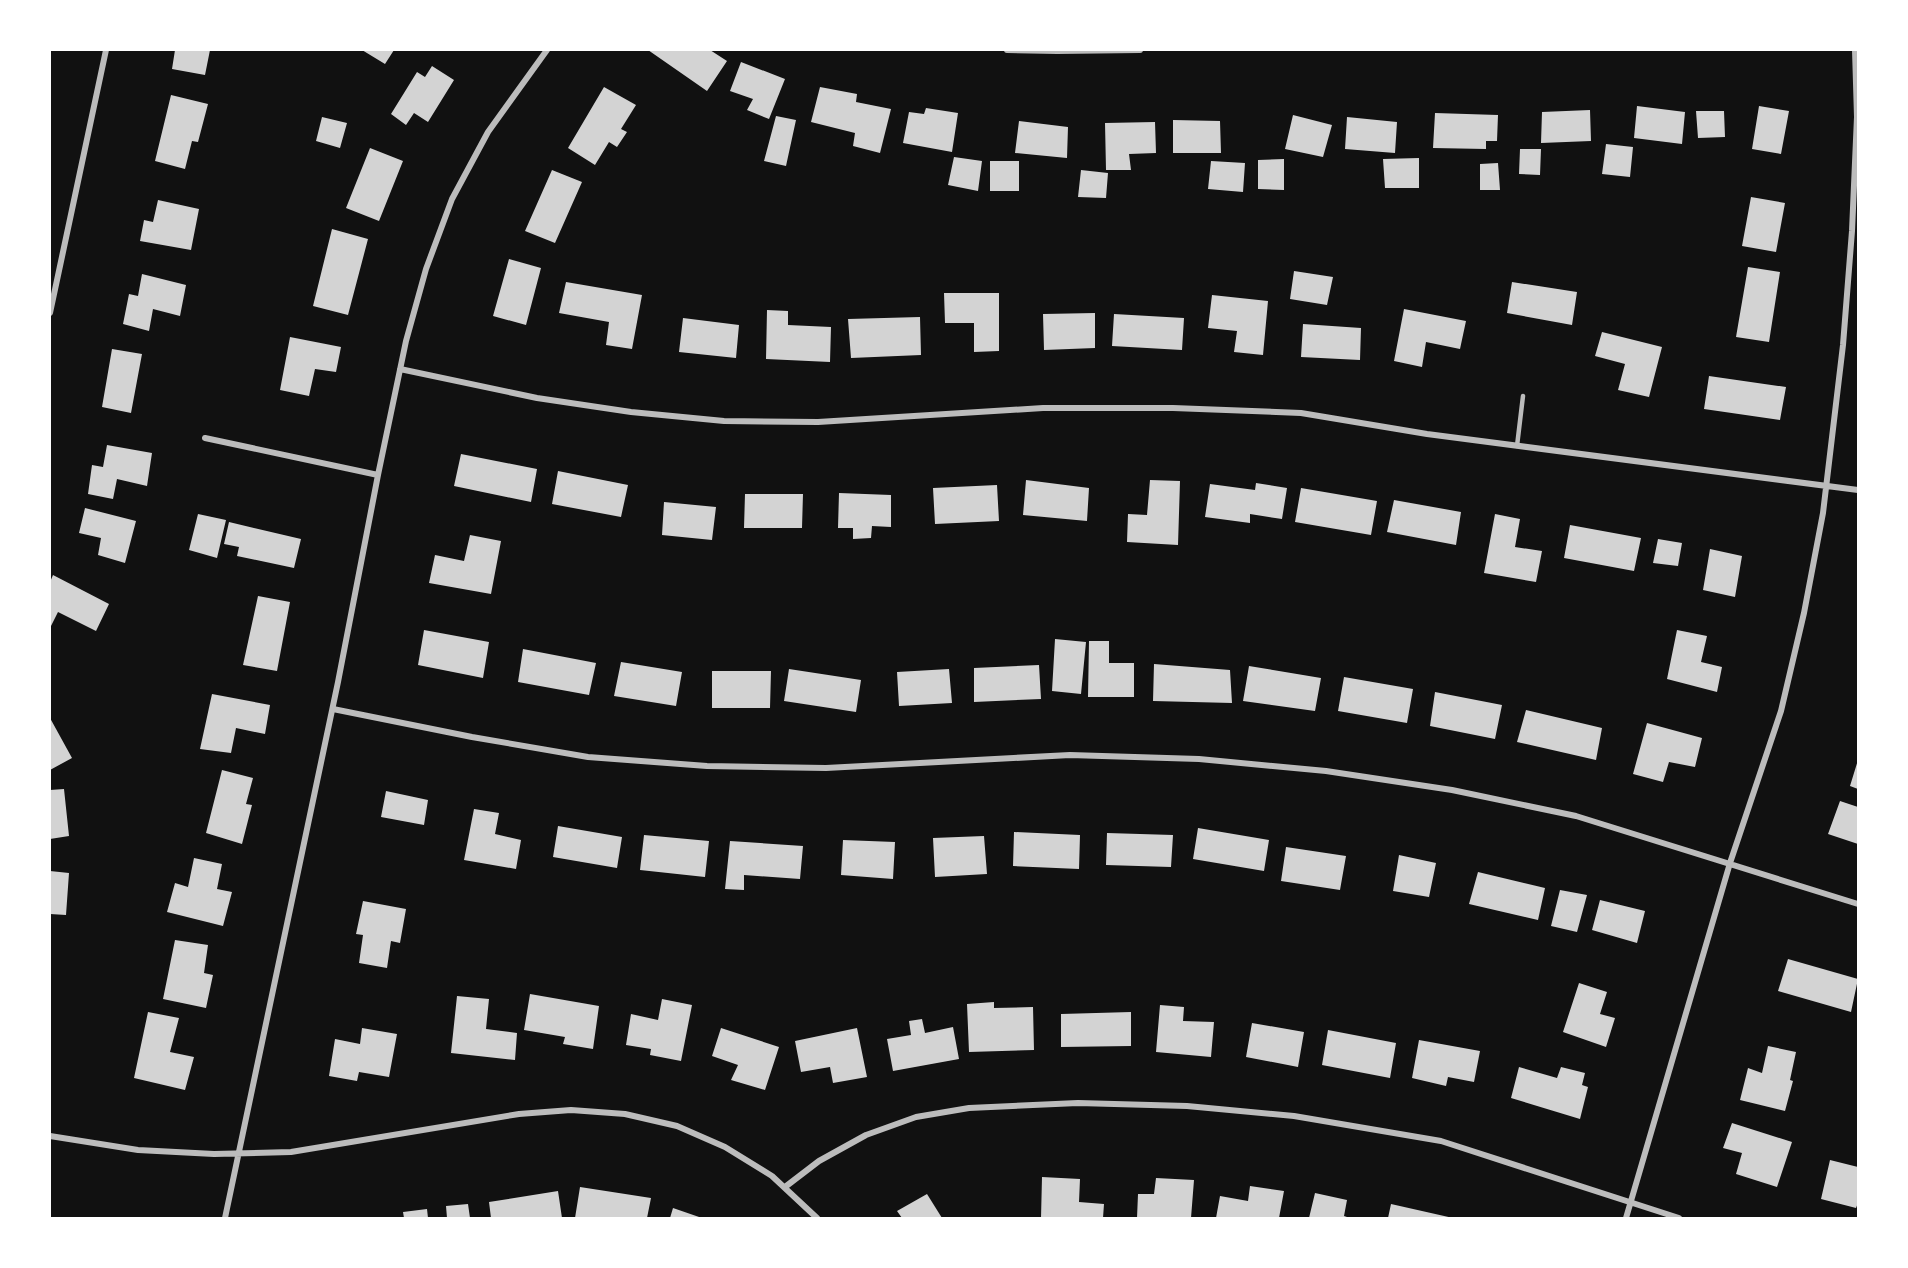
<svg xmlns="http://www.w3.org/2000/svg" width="1908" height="1268" font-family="Commissioner,sans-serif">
<rect width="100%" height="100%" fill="#111"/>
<!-- building -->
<path fill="#d3d3d3" d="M175,50H210L205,75L172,69Z
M362,50H394L385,64Z
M648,50H710L727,61L707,91Z
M741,62L785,79L769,119L747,110L753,99L730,91Z
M432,66L454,80L428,122L414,113L406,125L391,114L417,72L425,77Z
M604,87L636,105L621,129L627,132L617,147L609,142L595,165L568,148Z
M820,87L857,94L856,102L891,109L880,153L853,146L855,133L811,122Z
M171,95L208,104L198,142L192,141L185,169L155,161Z
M1637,106L1685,112L1682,144L1634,138Z
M1759,106L1789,111L1781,154L1752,149Z
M926,108L958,113L952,152L903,143L909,112L924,114Z
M1590,110L1591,141L1541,143L1542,112Z
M1696,111H1724L1725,137L1698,138Z
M1435,113L1498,115L1497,141H1486V149L1433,148Z
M1293,115L1332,125L1323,157L1285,149Z
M776,116L796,120L786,166L764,161Z
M322,117L347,123L340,148L316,141Z
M1347,117L1397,122L1395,153L1345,149Z
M1173,120L1220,121L1221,153H1173Z
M1019,121L1068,127L1067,158L1015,153Z
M1155,122L1156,153L1129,154L1131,170H1106L1105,123Z
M1606,144L1633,147L1630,177L1602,174Z
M370,148L403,161L379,221L346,208Z
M1520,149H1541L1540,175L1519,174Z
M954,157L982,161L978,191L948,185Z
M1419,158V188H1385L1383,159Z
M1284,159V190L1258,189V160Z
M990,161H1019V191H990Z
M1211,161L1245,163L1243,192L1208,189Z
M1498,163L1500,190H1480V164Z
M552,170L582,182L555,243L525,231Z
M1081,170L1108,173L1106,198L1078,197Z
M1751,197L1785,203L1776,252L1742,246Z
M158,200L199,209L191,250L140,241L144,220L153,222Z
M332,229L368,239L348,315L313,306Z
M509,259L541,268L526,325L493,316Z
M1748,267L1780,272L1769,342L1736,337Z
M1294,271L1333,277L1327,305L1290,299Z
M142,274L186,285L180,316L153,309L149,331L123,324L129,294L138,296Z
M566,282L642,295L632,349L606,345L609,322L559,313Z
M1512,282L1577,292L1572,325L1507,313Z
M944,293H999V351L974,352V323H945Z
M1212,295L1268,301L1263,355L1234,352L1237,331L1208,328Z
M1404,309L1466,321L1460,349L1426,342L1422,367L1394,361Z
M767,310L788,311V325L831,327L830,362L766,359Z
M1095,313V348L1044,350L1043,314Z
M1114,314L1184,318L1182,350L1112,346Z
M920,317L921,355L851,358L848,319Z
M683,318L739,325L736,358L679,352Z
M1303,324L1361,328L1360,360L1301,357Z
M1602,332L1662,347L1649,397L1618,390L1625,364L1595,356Z
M290,337L341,347L336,372L315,369L309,396L280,390Z
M112,349L142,354L131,413L102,407Z
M1709,376L1786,387L1780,420L1704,409Z
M107,445L152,453L147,486L117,479L113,499L88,494L92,465L103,467Z
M461,454L537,469L531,502L454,486Z
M558,471L628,485L621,517L552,504Z
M1026,480L1089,488L1087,521L1023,515Z
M1150,480L1180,481L1178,545L1127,542L1128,514L1147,515Z
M1256,483L1287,488L1282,519L1250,514V523L1205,517L1210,484L1255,490Z
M997,485L999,521L935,524L933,488Z
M1301,488L1377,501L1371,535L1295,522Z
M839,493L891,495V527L872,526L871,538L853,539V528H838Z
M745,494H803L802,528H744Z
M1394,500L1461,512L1456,545L1387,532Z
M664,502L716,507L712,540L662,535Z
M85,508L136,521L125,563L98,555L101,538L79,533Z
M198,514L226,520L217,558L189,550Z
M1495,514L1520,519L1515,547L1542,551L1536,582L1484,573Z
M229,522L301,539L294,568L237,556L239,547L224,544Z
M1570,525L1641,538L1634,571L1564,558Z
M470,535L501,541L491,594L429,583L435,555L464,561Z
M1658,539L1682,543L1678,566L1653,563Z
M1710,549L1742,556L1735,597L1703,590Z
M53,575L109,604L96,631L58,612L50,628V582Z
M258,596L290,602L277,671L243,665Z
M424,630L489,642L483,678L418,665Z
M1677,630L1707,636L1701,662L1722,667L1717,692L1667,679Z
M1055,639L1086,642L1081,694L1052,691Z
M1089,641H1109V663H1134V697H1088Z
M523,649L596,663L589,695L518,682Z
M621,662L682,672L676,706L614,696Z
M1154,664L1230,670L1232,703L1153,701Z
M1039,665L1041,699L974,702V668Z
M1249,666L1321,678L1315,711L1243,701Z
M789,669L861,680L856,712L784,701Z
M949,669L952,703L899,706L897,672Z
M712,671H771L770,708H712Z
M1344,677L1413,689L1407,723L1338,711Z
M1435,692L1502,705L1495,739L1430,726Z
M212,694L270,705L265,734L236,728L231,753L200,749Z
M1526,710L1602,728L1596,760L1517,742Z
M50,718L72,758L50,770Z
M1647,723L1702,738L1695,767L1669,762L1663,782L1633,774Z
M1858,760V789L1850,786Z
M222,770L253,778L246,804L252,805L242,844L206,833Z
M64,789L69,836L50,839V790Z
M386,791L428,800L424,825L381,817Z
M1840,801L1858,807V844L1828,834Z
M474,809L499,813L495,834L521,840L516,869L464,860Z
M558,826L622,837L617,868L553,857Z
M1198,828L1269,840L1264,871L1193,859Z
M1014,832L1080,835L1079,869L1013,866Z
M1107,833L1173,835L1171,867L1106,865Z
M644,835L709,841L705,877L640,870Z
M984,836L987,874L935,877L933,838Z
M843,840L895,842L893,879L841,875Z
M730,841L803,846L800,879L744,875V890L725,889Z
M1286,847L1346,856L1340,890L1281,881Z
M1399,855L1436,863L1429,897L1393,891Z
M194,858L222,864L217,889L232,892L223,926L167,912L175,883L188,887Z
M50,871L69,873L66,915L50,914Z
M1478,872L1545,888L1538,920L1469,904Z
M1560,890L1587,895L1577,932L1551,926Z
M1600,900L1645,911L1637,943L1592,930Z
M363,901L406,909L400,943L391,941L387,968L359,963L363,935L356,934Z
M175,940L208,945L204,973L213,975L206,1008L163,999Z
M1788,959L1858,979L1851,1012L1778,991Z
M1579,983L1607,992L1600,1014L1615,1018L1606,1047L1563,1032Z
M530,994L599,1006L593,1049L563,1044L565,1037L524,1030Z
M457,996L489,999L486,1029L517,1033L515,1060L451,1053Z
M662,999L692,1005L681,1061L650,1055L651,1049L626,1045L631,1014L658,1020Z
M994,1002V1008L1033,1007L1034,1050L969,1052L967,1004Z
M1160,1005L1184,1007L1183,1021L1214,1022L1211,1057L1156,1052Z
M148,1012L179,1018L170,1052L194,1057L185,1090L134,1078Z
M1131,1012V1046L1061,1047V1014Z
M922,1019L925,1033L953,1027L959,1059L893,1071L887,1039L911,1035L909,1021Z
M1252,1023L1304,1032L1298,1067L1246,1057Z
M362,1028L397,1034L389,1077L359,1072L357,1081L329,1076L335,1039L360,1044Z
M721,1028L779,1047L765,1090L731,1080L738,1065L712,1056Z
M857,1028L867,1077L833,1083L830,1067L801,1072L795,1041Z
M1328,1030L1396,1043L1390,1078L1322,1065Z
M1419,1040L1480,1051L1474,1082L1448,1077L1446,1086L1412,1078Z
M1768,1046L1796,1052L1790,1080L1793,1081L1785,1111L1740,1100L1748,1068L1762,1073Z
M1519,1067L1557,1078L1561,1067L1585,1073L1582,1085L1588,1087L1580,1119L1511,1098Z
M1732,1123L1792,1142L1777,1187L1736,1174L1742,1153L1723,1148Z
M1830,1160L1858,1167V1203L1856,1208L1821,1199Z
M1042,1177L1080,1179L1079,1202L1104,1204L1103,1218H1041Z
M1156,1178L1194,1180L1191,1218H1137L1138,1194H1154Z
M1250,1186L1284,1191L1279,1218H1216L1220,1196L1248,1201Z
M580,1187L651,1198L647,1218H575Z
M558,1191L562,1218H491L489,1202Z
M1315,1193L1347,1200L1344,1216L1350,1218H1309Z
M927,1194L942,1218H902L897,1211Z
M468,1204L470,1218H447L446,1206Z
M1391,1204L1453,1218H1388Z
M673,1208L702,1218H670Z
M427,1209L428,1218H404L403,1212Z"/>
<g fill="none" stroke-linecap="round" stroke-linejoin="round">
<!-- service -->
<path stroke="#bcbcbc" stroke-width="4.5" d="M1517,446L1523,396"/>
<!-- minor -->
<path stroke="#bcbcbc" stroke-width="6" d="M1007,50L1057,51L1140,50
M50,313L106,50
M400,369L537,398L631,412L724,421L818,422L1043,408H1173L1301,413L1427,434L1858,490
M205,438L378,475
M333,709L472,737L588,757L707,766L826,768L1070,755L1199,759L1326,771L1452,790L1576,816L1858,904
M50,1136L138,1150L214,1154L291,1152L519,1114L571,1110L625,1114L677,1126L725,1147L772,1176L817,1218
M785,1187L819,1161L866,1135L916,1117L969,1108L1078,1103L1187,1106L1294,1116L1441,1141L1679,1218
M225,1218L338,682L378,475L406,341L426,269L452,199L488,132L547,50
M1626,1218L1730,863L1781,711L1804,613L1823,513L1843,345L1852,231L1857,117L1855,50"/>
</g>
<!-- border -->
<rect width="1908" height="1268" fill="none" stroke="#ffffff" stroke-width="102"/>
</svg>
